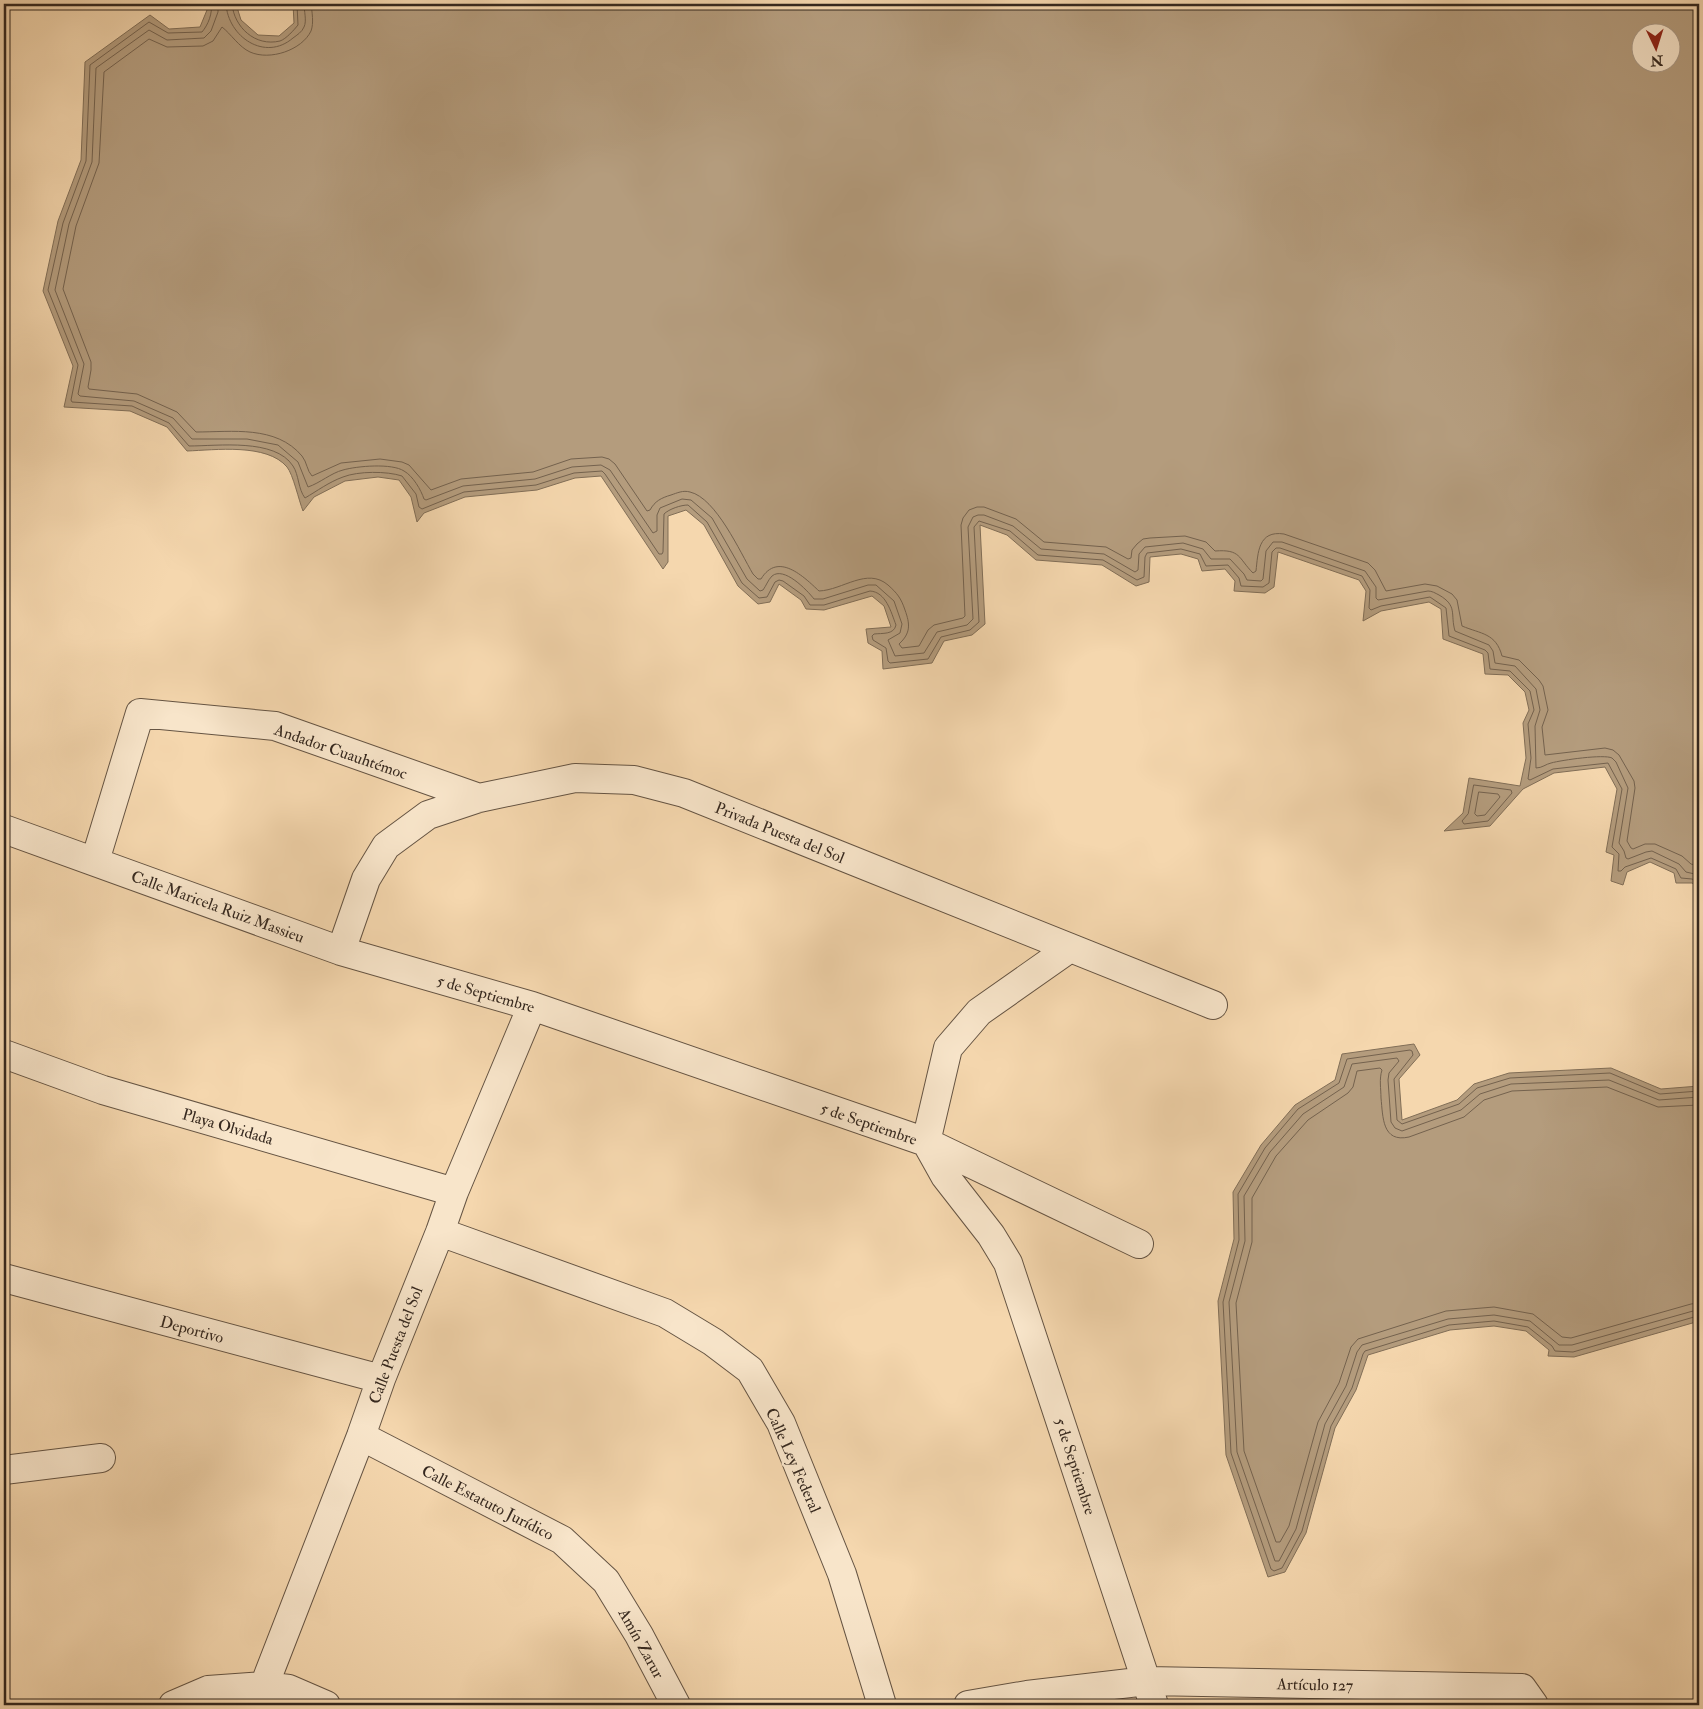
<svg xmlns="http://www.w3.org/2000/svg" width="1703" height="1709" font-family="'IM FELL Double Pica',serif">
<rect width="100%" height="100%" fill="#f5d7ae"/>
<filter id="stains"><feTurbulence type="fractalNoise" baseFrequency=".004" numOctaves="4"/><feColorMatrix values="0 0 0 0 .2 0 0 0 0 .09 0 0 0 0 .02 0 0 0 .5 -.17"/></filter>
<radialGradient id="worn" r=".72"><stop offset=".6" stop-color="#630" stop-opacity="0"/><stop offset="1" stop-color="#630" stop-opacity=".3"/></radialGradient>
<!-- water -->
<path fill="#b49c7d" stroke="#816e57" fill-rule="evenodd" d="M206,4H236L241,20L258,35L279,36L294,23L293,4H1699V887L1692,883H1676L1674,873L1650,862L1627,872L1623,885L1611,881L1614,855L1606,852L1617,789L1605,767L1554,773L1523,789L1490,826L1444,831L1463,813L1469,778L1520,786L1526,758L1523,723L1529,710L1525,692L1508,675L1485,674L1483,654L1443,639L1441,609L1429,602L1381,611L1363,621L1366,591L1359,580L1278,552L1274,587L1265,593L1234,591L1235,581L1225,569L1202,571L1198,559L1181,554L1150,557L1149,582L1136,586L1102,565L1036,560L1007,535L980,525L985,624L972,635L944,641L932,663L883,669L882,651L868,643L866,629L891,627L884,606L872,596L824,610L806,609L801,600L779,584L770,602L758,604L738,586L704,525L686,510L668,516V562L663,569L601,476L575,478L537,490L465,497L424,513L417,522L411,497L399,480L378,477L345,481L314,497L303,511C299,501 293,474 287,467C267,443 215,450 187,451L167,427L130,411L64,407L73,366L43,291L58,221L81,160L85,62L150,15L169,29L200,27L207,10ZM1640,32H1670V62H1640Z
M1414,1044L1420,1055L1399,1079L1402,1120L1457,1100L1474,1084L1509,1073L1611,1068L1661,1089L1699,1086V1325L1696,1322L1574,1357L1548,1356L1549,1350L1526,1331L1494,1326L1450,1330L1368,1355L1356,1390L1335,1428L1306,1533L1285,1572L1268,1577L1226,1455L1218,1301L1234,1239L1233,1192L1261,1145L1295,1105L1335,1080L1342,1054Z"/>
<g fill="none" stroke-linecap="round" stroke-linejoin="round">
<!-- shore -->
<path stroke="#74624e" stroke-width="1" d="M211,4C213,13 208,25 202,32L168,33L149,22L90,65L86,161L63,223L48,290L78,365L71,400L72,402L132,406L169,423L189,446C218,446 275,438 293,466C299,475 298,489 305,498C317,491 329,482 343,477C358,471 387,471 402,476L416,494L419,507L422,509L464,492L536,485L574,473L602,471L605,474L659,554H662L663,552L664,514C669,509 681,505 688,505L707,522L742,583L759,598L767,597L775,582L779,580L783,581L804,596L810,605H824L870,591C886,592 891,612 896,625C894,635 882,633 874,634L872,636L873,640L886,648L888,661L890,663L928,659L941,637L970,630L979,622L974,527L979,521L1010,531L1038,555L1103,560L1137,580L1144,577L1145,557L1147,553L1181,549L1200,554L1206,566L1228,565L1239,578L1241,586L1263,587L1269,583L1272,552L1276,548H1280L1362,576L1370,590L1369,608L1371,610L1381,606L1430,597L1446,608L1449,636L1485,650L1488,653L1490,669L1510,671L1530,691L1534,710L1528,724L1531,758L1528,779L1530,780L1553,769L1608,763L1622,789L1612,847L1619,854L1618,871H1621L1625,867L1651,858L1676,869L1681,878L1692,879L1699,882
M218,4V12L211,31L204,38L167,40L149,30L96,68L92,162L69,224L55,290L84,364L78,394L80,396L134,401L173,418L192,439H247L278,445L298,462L308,487C320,483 331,473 343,470C357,466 392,463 404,471C413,476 421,490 424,499L426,500L463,486L535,479L572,467L601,465L610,470L653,533L657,531V515L660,508L682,499L691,500L712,518L747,579L760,591L763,590C766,586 768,580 772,576C784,566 807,590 814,599H823L868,585H876L894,601L902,624L900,633L888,640L895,656L924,653L937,632L967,625L973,619L968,527L973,517L978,515H984L1013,526L1041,549L1104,554L1135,572L1138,570L1139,554L1145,547L1183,543L1203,549L1211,559H1230L1244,574L1247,580L1261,581L1263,579L1266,551L1273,542H1282L1365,571L1376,587V598L1378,600L1428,591C1432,591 1435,593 1439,595C1458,606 1450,614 1455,631L1489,645L1493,651L1495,663L1515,666L1536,689L1540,710L1535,726L1536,768C1542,768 1546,764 1551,763C1562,760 1604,754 1612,758L1616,762L1628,788L1619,843L1624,851L1626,858L1628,859L1646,852L1652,851L1679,864L1686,872L1699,875
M226,4C228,37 265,62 293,38C297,35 302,32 304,27C307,21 304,11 304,4
M232,4C234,27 255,47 280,41C286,39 294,30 298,25L297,4
M311,4C312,12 314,23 311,31C302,50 270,61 250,52C239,47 231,34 222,27L213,41L203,46L167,47L149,39L104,72L99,163L76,226L63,289L91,362V370L88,387L89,389L137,394L177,412L196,432C232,432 276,425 302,456C307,462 307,471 312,476L341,463L380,459L402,462L409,465L431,490L461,479L533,472L571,459L602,457L609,459L615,464L647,511L650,510C655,501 661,498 671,495C677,493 683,490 690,492C716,498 740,552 753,574L758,579H761C778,551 804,577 819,591C843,590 867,567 888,585C897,593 901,598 905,610C910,624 911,633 899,644L902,648L919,646L928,630L934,625L963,618L965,616L961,525L963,518L969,510L977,507H984L1016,519L1044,542L1106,547L1128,559L1131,558L1132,550L1137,544L1143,539L1150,538L1185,536L1206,542L1215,551C1241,549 1238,558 1253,573L1256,571C1258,553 1258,530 1284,534L1368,563L1375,570L1386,591L1425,584L1437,586L1452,594L1457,600L1462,626C1481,634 1496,633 1502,656L1519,660L1539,680L1543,686L1548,710L1542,727L1545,755L1605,748L1613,750L1619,755L1634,781L1635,788L1627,841L1631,848L1633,849L1645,844H1655L1682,856L1691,864L1699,866
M1474,785L1511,790L1512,793L1488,821L1464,824L1462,821L1468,814Z
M1479,792L1498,794L1500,797L1485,815L1477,816L1475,814Z
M1699,1091L1660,1094L1610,1073L1510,1078L1477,1088L1459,1104L1402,1124L1397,1120L1394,1079L1413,1055L1412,1051L1410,1050L1347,1059L1339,1083L1298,1109L1265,1148L1238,1194L1239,1240L1223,1302L1231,1453L1271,1569L1274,1571L1282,1568L1302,1531L1331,1426L1352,1388L1363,1354L1365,1351L1449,1325L1494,1321L1528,1327L1552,1346L1555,1351L1573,1352L1694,1317L1699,1318
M1699,1097L1659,1100L1609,1080L1511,1084L1480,1094L1461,1110L1402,1131L1395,1128L1391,1122L1388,1080L1389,1073L1399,1061L1397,1058L1352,1064L1344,1087L1303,1114L1270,1152L1244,1196L1245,1241L1229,1302L1237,1452L1275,1561H1279L1296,1529L1325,1424L1346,1386L1357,1352L1362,1345L1448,1319L1494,1315L1530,1321L1559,1345H1572L1693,1311H1699
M1699,1105L1658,1107L1607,1087L1512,1091L1484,1100L1464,1117L1409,1137C1382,1143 1383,1117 1381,1098C1381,1089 1379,1079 1382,1070L1380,1068L1357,1071L1353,1087L1348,1093L1308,1120L1276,1156L1252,1198V1242L1236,1303L1244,1451L1276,1542H1280L1289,1526L1318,1422L1339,1383L1351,1347L1358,1339L1446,1311L1494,1307L1533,1314L1562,1337L1571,1338L1691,1304L1699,1303"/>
<defs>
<path id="minor" d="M4,829L341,951L532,1006L926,1142L1139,1244
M95,861L140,713L275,726L479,798
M341,951L366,879L386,846L428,815L479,798L575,778L634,780L684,793L1213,1005
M4,1054L103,1090L454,1192
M926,1142L945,1176L991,1235L1008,1263L1154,1705
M926,1142L948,1048L979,1012L1070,948
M440,1232L665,1313L713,1342L750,1370L781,1423L842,1574L882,1705
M4,1278L381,1379
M361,1436L562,1540L606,1581L639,1635L676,1705
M4,1470L101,1458
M264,1686L361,1436L381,1379L440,1232L454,1192L532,1006
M173,1705L208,1690L264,1686L289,1689L326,1705
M968,1705L1027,1695L1147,1681L1522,1688L1534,1705"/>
</defs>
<!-- minor casing -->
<use href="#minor" stroke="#655443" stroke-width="30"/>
<!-- minor -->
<use href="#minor" stroke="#f8e5ca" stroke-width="28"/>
</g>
<g text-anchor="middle" stroke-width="5" stroke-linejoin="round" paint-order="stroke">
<!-- street labels -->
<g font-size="16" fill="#35281f" stroke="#f8e5ca">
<text transform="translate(341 751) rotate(19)" y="6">Andador Cuauhtémoc</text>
<text transform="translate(780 832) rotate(22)" y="6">Privada Puesta del Sol</text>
<text transform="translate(218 906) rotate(20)" y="6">Calle Maricela Ruiz Massieu</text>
<text transform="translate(486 993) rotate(16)" y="6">5 de Septiembre</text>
<text transform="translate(869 1123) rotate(19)" y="6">5 de Septiembre</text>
<text transform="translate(228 1126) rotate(16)" y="6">Playa Olvidada</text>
<text transform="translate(192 1329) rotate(15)" y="6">Deportivo</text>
<text transform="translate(395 1345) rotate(-69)" y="6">Calle Puesta del Sol</text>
<text transform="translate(794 1460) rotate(66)" y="6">Calle Ley Federal</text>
<text transform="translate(1076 1466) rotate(72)" y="6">5 de Septiembre</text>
<text transform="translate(488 1502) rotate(27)" y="6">Calle Estatuto Jurídico</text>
<text transform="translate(642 1643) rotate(61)" y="6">Amín Zarur</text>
<text transform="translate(1315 1684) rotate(1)" y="6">Artículo 127</text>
</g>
</g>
<!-- margin -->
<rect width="1703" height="1709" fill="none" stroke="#f5d7ae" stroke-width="20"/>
<rect x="5" y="5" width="1693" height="1699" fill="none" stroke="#35281f" stroke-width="2.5"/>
<rect x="10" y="10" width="1683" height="1689" fill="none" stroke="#35281f"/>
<!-- north arrow -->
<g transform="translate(1656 48) rotate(176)"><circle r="24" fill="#f8e5ca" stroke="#aa9986"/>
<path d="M0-4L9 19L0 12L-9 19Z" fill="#8f2418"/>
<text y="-8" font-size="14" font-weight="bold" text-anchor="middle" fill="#35281f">N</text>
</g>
<rect width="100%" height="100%" filter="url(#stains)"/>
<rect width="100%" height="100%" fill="url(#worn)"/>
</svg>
